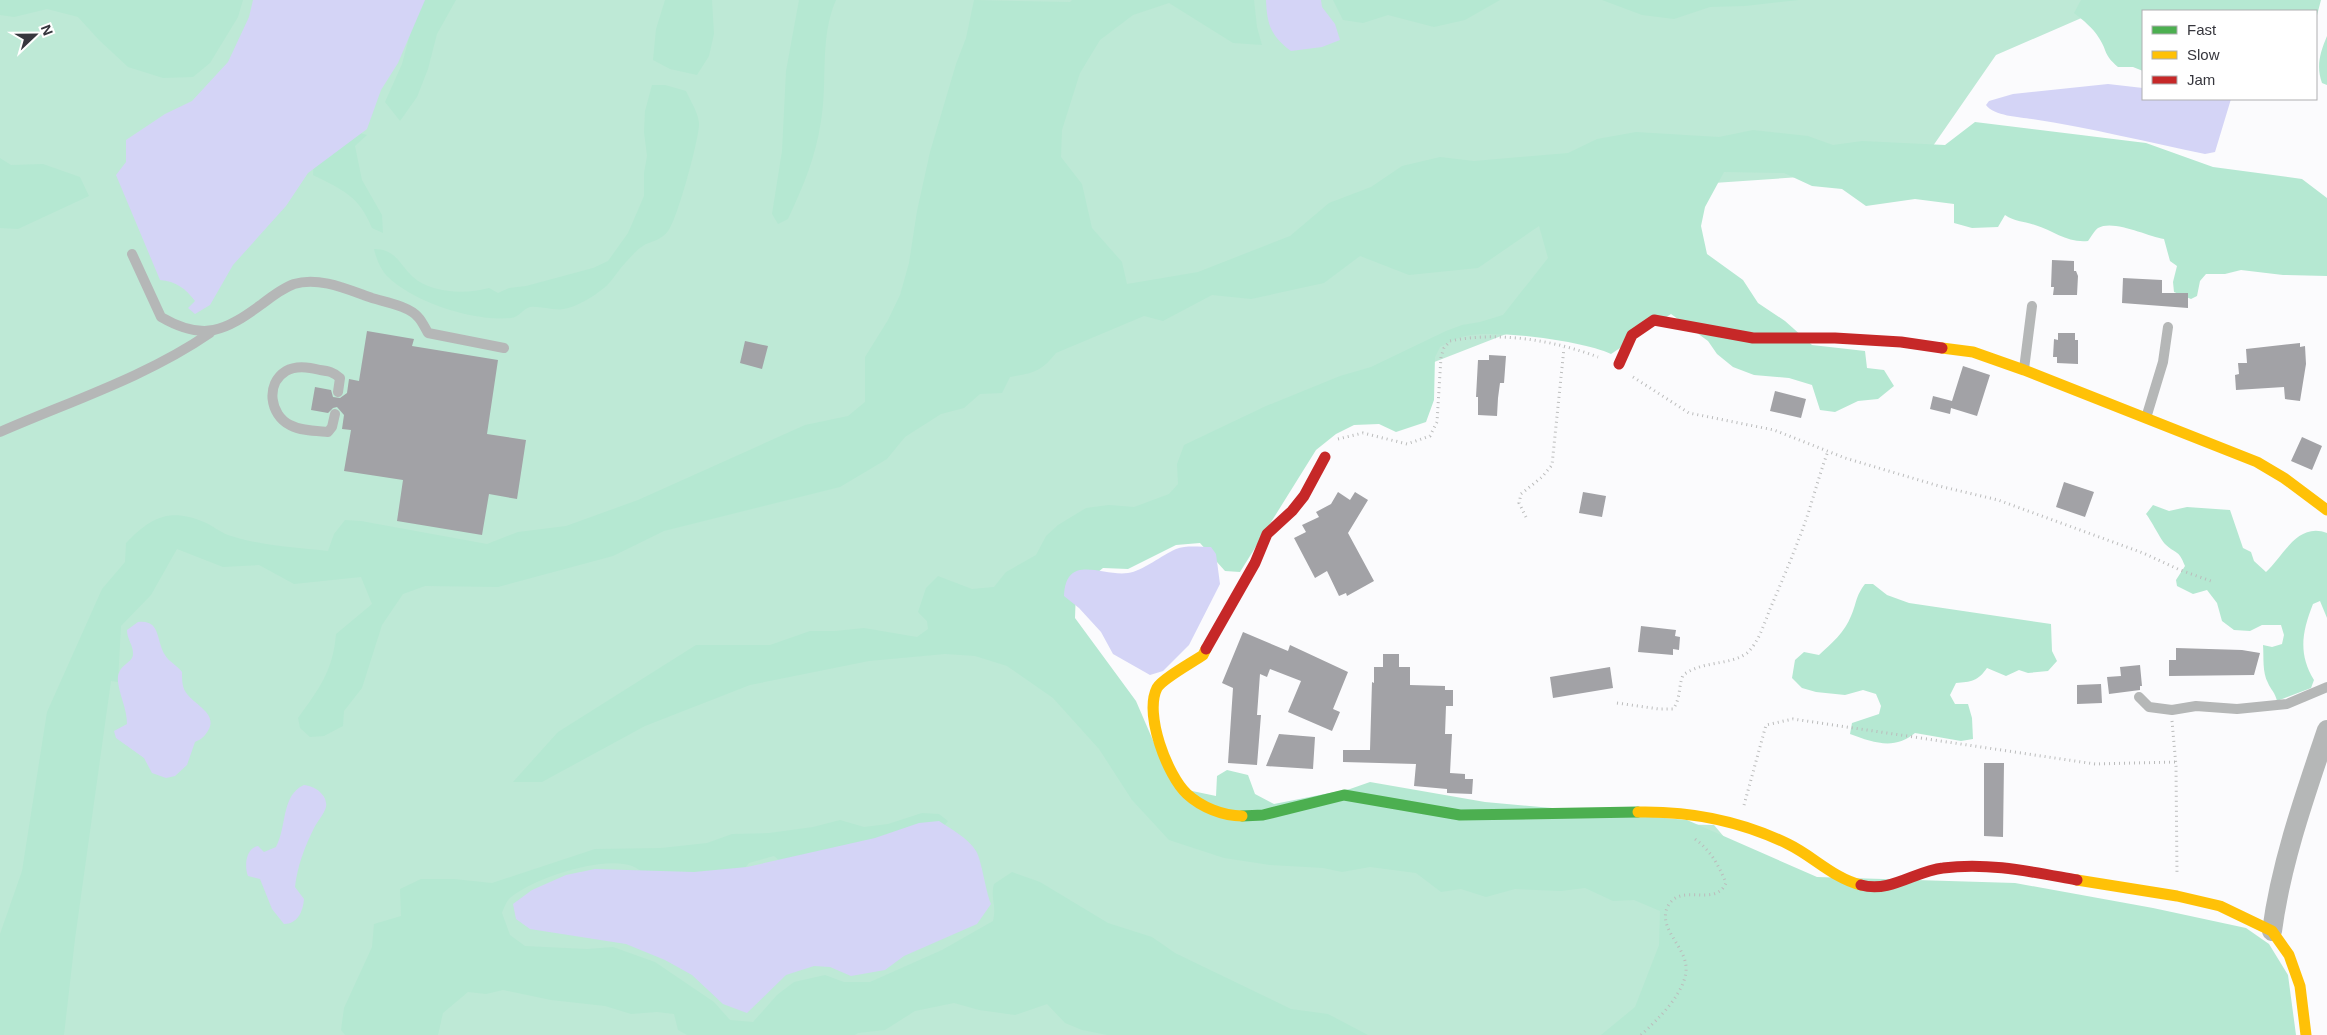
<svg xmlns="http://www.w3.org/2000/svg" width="2327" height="1035" font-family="Arial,sans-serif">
<rect width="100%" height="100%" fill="#fbfbfd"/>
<!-- green -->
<path fill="#bee9d6" d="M0,0H2112L2109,6L1996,55L1917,169L1625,189L1573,308L1301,414L1038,617L1206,816L1714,825L1741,857L1686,972L1605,1035H0Z"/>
<!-- forest -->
<path fill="#b5e8d2" d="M0,0H243L238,17L210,63L193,77L163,78L128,67L99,40L78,17L47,9L14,17L0,15Z
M419,0H456L437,34L428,69L417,97L400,121L385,102L402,64Z
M665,0H712L714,34L709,56L697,75L670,69L653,60L656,29Z
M799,0H836C819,39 828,81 821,121C816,156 803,187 788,219L778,224L772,214L782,151L786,71Z
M974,0L1070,2L1072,0H1254L1257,27L1262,45L1233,43L1169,3L1133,15L1100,40L1080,73L1062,130L1061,157L1082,184L1092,228L1122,262L1127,284L1198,272L1290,236L1329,203L1371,187L1402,166L1440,157L1474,161L1568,153L1597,139L1636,132L1719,137L1753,130L1808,136L1833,145L1862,141L1945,145L1975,122L2146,143L2213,167L2302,179L2327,198V276L2283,275L2241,270L2225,274H2206L2200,281L2197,296L2191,299L2174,292L2173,282L2177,266L2170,261L2164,239C2147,236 2113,219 2098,228C2094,231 2091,237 2088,241C2067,243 2054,231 2035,225C2023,221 2015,222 2005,215L1998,227L1972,228L1954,223V204L1915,199L1866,206L1842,189L1812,186L1784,173L1724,172L1705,207L1701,226L1707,254L1743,280L1758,303L1785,321L1812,345L1865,351L1867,368L1884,370L1894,386L1878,399L1858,401L1835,412L1820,410L1812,385L1789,378L1754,375L1733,367L1717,354L1708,341L1671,314L1611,354C1583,341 1495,329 1465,336C1457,338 1448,343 1440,347L1435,357L1434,400L1426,422L1396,432L1379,424L1354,425L1336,434L1316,450L1240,572L1225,571L1200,543L1176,545L1128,569L1103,568L1076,590L1075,618L1136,701L1161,759L1178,788L1216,796L1217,776L1227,770L1248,775L1255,794L1274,804L1350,789L1370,782L1485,802L1687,820L1817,877L2015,883L2153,908L2246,928L2269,944L2288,975L2296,1035H1601L1635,1007L1659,945L1660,911L1634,900L1613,901L1585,888L1561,891L1515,889L1486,897L1461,889L1441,892L1416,873L1370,867L1342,872L1323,868L1270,865L1224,858L1169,840L1132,800L1099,749L1053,698L1007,666L975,656L945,654L869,661L750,685L645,726L542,782H513L558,732L696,645H770L810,631H835L864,628L917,637L928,629L927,621L918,612L926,588L938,576L972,589L994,587L1006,572L1036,555L1046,536L1058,525L1086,508L1109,505L1134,507L1169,494L1178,484L1177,464L1184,445L1266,406L1340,376L1371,367L1446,331L1462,325L1480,322L1503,315L1548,258L1539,226L1478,268L1409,275L1360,256L1324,283L1251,299L1212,295L1163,321L1144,316L1056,353C1041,372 1033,373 1010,377L1002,393L980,394L964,408L941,414L905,437L887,459L840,487L664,531L613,556L498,587L425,586L403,594L382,625L362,688L344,711L343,726L324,736L310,737L300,728L298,718C319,689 333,671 336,634L372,604L361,577L294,584L259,565L223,567L177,549L151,595L121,626L118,682L111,681L75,939L64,1035H0V934L22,871L47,712L102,589L125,562L126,543C150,518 169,507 204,522C213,526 220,532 228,535C256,545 298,548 328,551L334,534L345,520L361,521L487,544L518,532L566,526L638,500L805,425L848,416L865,402V357L888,320L900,295L909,263L917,211L930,152L956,64L966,38Z
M1333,0H1500L1465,20L1434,27L1388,15L1363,23L1343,20Z
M1602,0H1799L1745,6L1710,7L1674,19L1642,15Z
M2081,0H2321L2316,19V11H2143V71L2133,67H2118C2103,54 2108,52 2099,38C2093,28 2083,20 2074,13Z
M2327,36V85L2322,83C2316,66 2320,53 2327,36Z
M652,85H665L686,91C690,100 698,112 699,123C700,136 677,221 668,231C662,239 654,241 646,244C638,248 632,256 626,262C619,269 611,283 604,288C594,296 577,307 564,309C554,311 541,306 530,307C523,309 518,318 511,318C474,322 413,302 387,276C381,270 376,258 374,249C396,249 399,264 413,277C432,294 467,294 489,288L498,293L509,288L526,286L593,268L608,261L628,233L644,196V173L647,156L644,132L645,111Z
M350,130L367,135L355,146L362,180L382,215L383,233L372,228C359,196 343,190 313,175L314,157Z
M0,158L11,165L43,164L80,177L89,196L18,229L0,228Z
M2153,505L2169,511L2187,507L2230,510L2243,548L2251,552L2254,561L2266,572C2284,556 2297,522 2327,533V618L2320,601L2313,604C2302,632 2298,654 2314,680L2311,688L2277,701C2275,692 2271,690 2268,683C2262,672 2264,657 2263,645L2272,647L2282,644L2284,635L2281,625H2262L2250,631L2234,630L2222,621L2217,603L2207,590L2193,594L2177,586L2176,580L2185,566C2178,548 2176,555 2165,544C2161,540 2151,520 2146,514Z
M1865,584H1873L1887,595L1909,603L2051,624L2052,651L2057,661L2048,671L2028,673L2019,670L2006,676L1987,668C1978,681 1971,682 1956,683L1950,695L1955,704H1968L1972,718L1973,739L1961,741L1915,733C1895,750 1874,743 1850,734L1852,723L1879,714L1881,706L1876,694L1863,690L1845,695L1816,692L1802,688L1792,678L1795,660L1804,652L1819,655C1831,644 1845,632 1851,616C1857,603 1855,597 1865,584Z
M922,813L939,814L948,821L939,832L788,868L774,856L749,863L737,878L664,888C654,881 643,871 632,866C604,855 534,878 511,897C507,900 504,908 502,913L510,935L525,946L587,949L613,947L655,962L714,1002L730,1020L753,1022L777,995L794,982L825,975L844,982H870L942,950L993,921C997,904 990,899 994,884L1012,872L1040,882L1108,923L1152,937L1175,953L1291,1009L1328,1014L1368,1035H1107L1082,1030L1065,1023L1047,1004L1015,1015L979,1010L954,1003L915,1011L885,1030L858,1033L855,1035H687L678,1030L674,1014L657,1012L631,1014L605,1006L551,1000L503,990L486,994L468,992L443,1013L438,1035H345L341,1030L344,1008L372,947L374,924L401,916L400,889L421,879H454L492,883L595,849L661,848L707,843L732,834L769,833L813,827L840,820L864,827L888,824Z"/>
<!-- water -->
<path fill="#d4d4f6" d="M253,0H425L398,63L381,90L367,129L308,173L286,206L233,265L210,305L195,314L188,308L195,301C186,289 176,281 160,280L116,175L126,162V140L165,114L192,101L228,62L249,17Z
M1266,0H1321L1322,7L1335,24L1340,40L1322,47L1291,51C1271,36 1267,25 1266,0Z
M2108,84L2143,88V99H2231L2215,152L2205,154C2148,142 2090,128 2032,119C2019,117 1994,116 1986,105L1989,101L2013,94Z
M1211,547L1216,554L1220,584L1189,645L1163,671L1150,675L1113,654L1101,632L1079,608L1064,596C1066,552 1103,577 1128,573C1143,571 1162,555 1176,549C1186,545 1200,547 1211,547Z
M138,622C161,619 156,641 165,655C169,662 177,665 182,672C182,678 182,686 185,691C192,704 217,712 209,729C205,736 202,739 195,742L187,765L175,776L166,778L152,773L144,758L116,738L114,731L127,724C127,709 120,697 118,682C116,664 134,664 133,653C133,645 127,639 127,630Z
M304,785C315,786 328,795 326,807C324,814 317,822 314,828C305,846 297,867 295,887L304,899C303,911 298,924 284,924L272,909L260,879L248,876C244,866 246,848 258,846L264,852L276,847C287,827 281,795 304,785Z
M939,821C952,830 967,837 976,851C982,861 985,889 991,904L977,924L904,956L885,970L851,976L830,967L814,966L786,975L747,1013L723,1004L692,975L665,960L626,944L530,929L516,919L513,904L532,890L566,875L595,869L694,872L747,867L875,838L919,823Z"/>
<!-- building -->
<path fill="#a2a2a6" d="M2052,260L2074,261V271H2076L2078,276L2077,295H2053L2054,287H2051Z
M2123,278L2162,280V293H2188V308L2122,303Z
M367,331L414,339L412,346L498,360L487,434L526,440L517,499L489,494L482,535L397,521L403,480L344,471L351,430L342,429L344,415L337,407L333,408L328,413L311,410L315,387L331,390L333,397L340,398L347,393L349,379L359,381Z
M2058,333H2075V340H2078V364L2057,363V357H2053L2054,339L2058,340Z
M745,341L768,346L762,369L740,363Z
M2300,343V347L2305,346L2306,364L2300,401L2285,399L2284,387L2236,390L2235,375L2239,374L2238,363H2247L2246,349Z
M1489,355L1506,356L1504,383H1500L1498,398L1497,416L1478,415V397H1476L1478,360H1489Z
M1963,366L1990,375L1977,416L1951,408L1950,414L1930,409L1933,396L1952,401Z
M1775,391L1806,399L1801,418L1770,411Z
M2302,437L2322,446L2312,470L2291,461Z
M2064,482L2094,492L2085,517L2056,507Z
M1338,492L1350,500L1355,492L1368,500L1348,533L1374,581L1347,596L1346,593L1339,596L1327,571L1315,578L1294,538L1306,532L1302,525L1319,517L1316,512L1331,504Z
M1583,492L1606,496L1602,517L1579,513Z
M1641,626L1676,630L1675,636L1680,637L1679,650L1673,649V655L1638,652Z
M1243,632L1288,651L1290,645L1348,672L1333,709L1340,712L1332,731L1288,712L1301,681L1270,669L1267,677L1260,674L1257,715H1261L1257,765L1228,763L1233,688L1222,683Z
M2176,648L2242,650L2260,653L2254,675L2169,676V660H2176Z
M1383,654H1399V667H1410V685L1445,686V690H1453V706H1446L1445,734H1452L1450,773L1465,774V779H1473L1472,794L1447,793V789L1414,786L1416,764L1343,762V750H1370L1372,682L1374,683V667H1383Z
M2140,665L2142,686H2140V690L2109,694L2107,677L2121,676L2120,667Z
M1610,667L1613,688L1553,698L1550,677Z
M2101,684L2102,703L2077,704V685Z
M1279,734L1315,737L1313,769L1266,766Z
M1984,763H2004L2003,837L1984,836Z"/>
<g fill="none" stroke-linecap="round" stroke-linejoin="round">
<!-- path -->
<path stroke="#bbbcbc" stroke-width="3" stroke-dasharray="1 4" stroke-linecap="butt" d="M1633,377L1689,413L1774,430L1845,458L1939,486L1998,500L2143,553L2180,570L2211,581
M1338,439L1363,433L1407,444L1430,436L1437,422L1441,357L1444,348L1450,341C1498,331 1553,340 1598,357
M1526,517L1519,503L1521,494L1542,477L1552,465L1564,348
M1617,703L1659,709H1673C1681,698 1678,688 1683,675C1704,660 1729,666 1747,653C1759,642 1764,624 1770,609C1783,579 1796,548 1807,517C1814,495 1820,473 1828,451
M2172,721L2176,766L2177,875
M1744,805L1766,725L1793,719L2095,764L2175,762
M1641,1035C1658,1019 1688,991 1686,966C1684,945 1657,927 1668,906C1681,882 1715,908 1726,883C1718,864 1711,851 1695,839"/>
<!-- lane -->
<path stroke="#b5b7b7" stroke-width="10" d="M132,254L161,317C204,342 225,331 262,304C271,297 283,288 294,284C319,276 349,290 372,298C385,302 409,306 418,317C422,321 425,328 428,333L504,348
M2024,369L2032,306
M335,414L332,427L328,432C316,431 301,431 290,425C270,415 265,384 286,371C296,365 309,367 320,370C328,371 334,372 340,378L338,392
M2146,418L2163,362L2168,327
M0,432C71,401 146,377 210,333
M2139,697L2149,707L2172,710L2196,706L2237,709L2287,704L2327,687"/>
<!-- street -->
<path stroke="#b5b7b7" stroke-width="20" d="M2272,931C2281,863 2305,795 2327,730"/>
<!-- fast -->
<path stroke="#4caf50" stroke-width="11" d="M1242,816L1263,815L1344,795L1460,815L1638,812"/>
<!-- slow -->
<path stroke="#ffc107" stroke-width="11" d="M1942,348L1973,352L2024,370L2257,462L2284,478L2327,510
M1206,649L1203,655C1193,662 1162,679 1157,688C1144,714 1167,775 1187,794C1201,807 1223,816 1242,816
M1638,812C1689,811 1741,821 1788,844C1813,856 1833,878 1861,885
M2077,880L2177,896L2220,906L2272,931L2289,955L2300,986L2306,1035"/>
<!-- jam -->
<path stroke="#c62828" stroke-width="11" d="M1619,364L1632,335L1654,320L1753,338H1835L1901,342L1942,348
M1206,649L1255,563L1267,534L1292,511L1304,496L1325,457
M1861,885C1891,893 1915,871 1943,868C1989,862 2032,872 2077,880"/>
</g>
<!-- legend -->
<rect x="2142" y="10" width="175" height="90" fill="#ffffff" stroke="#afafb1"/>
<rect x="2152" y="26" width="25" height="8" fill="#4caf50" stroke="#afafb1"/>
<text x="2187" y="35" font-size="15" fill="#36363d">Fast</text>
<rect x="2152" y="51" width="25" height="8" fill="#ffc107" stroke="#afafb1"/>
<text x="2187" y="60" font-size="15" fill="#36363d">Slow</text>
<rect x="2152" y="76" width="25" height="8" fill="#c62828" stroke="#afafb1"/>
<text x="2187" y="85" font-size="15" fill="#36363d">Jam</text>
<!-- north arrow -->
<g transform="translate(35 35) rotate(68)" stroke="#ffffff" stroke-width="4" paint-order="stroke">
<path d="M0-4L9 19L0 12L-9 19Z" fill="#36363d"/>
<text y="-8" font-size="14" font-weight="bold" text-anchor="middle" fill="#36363d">N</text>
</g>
</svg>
